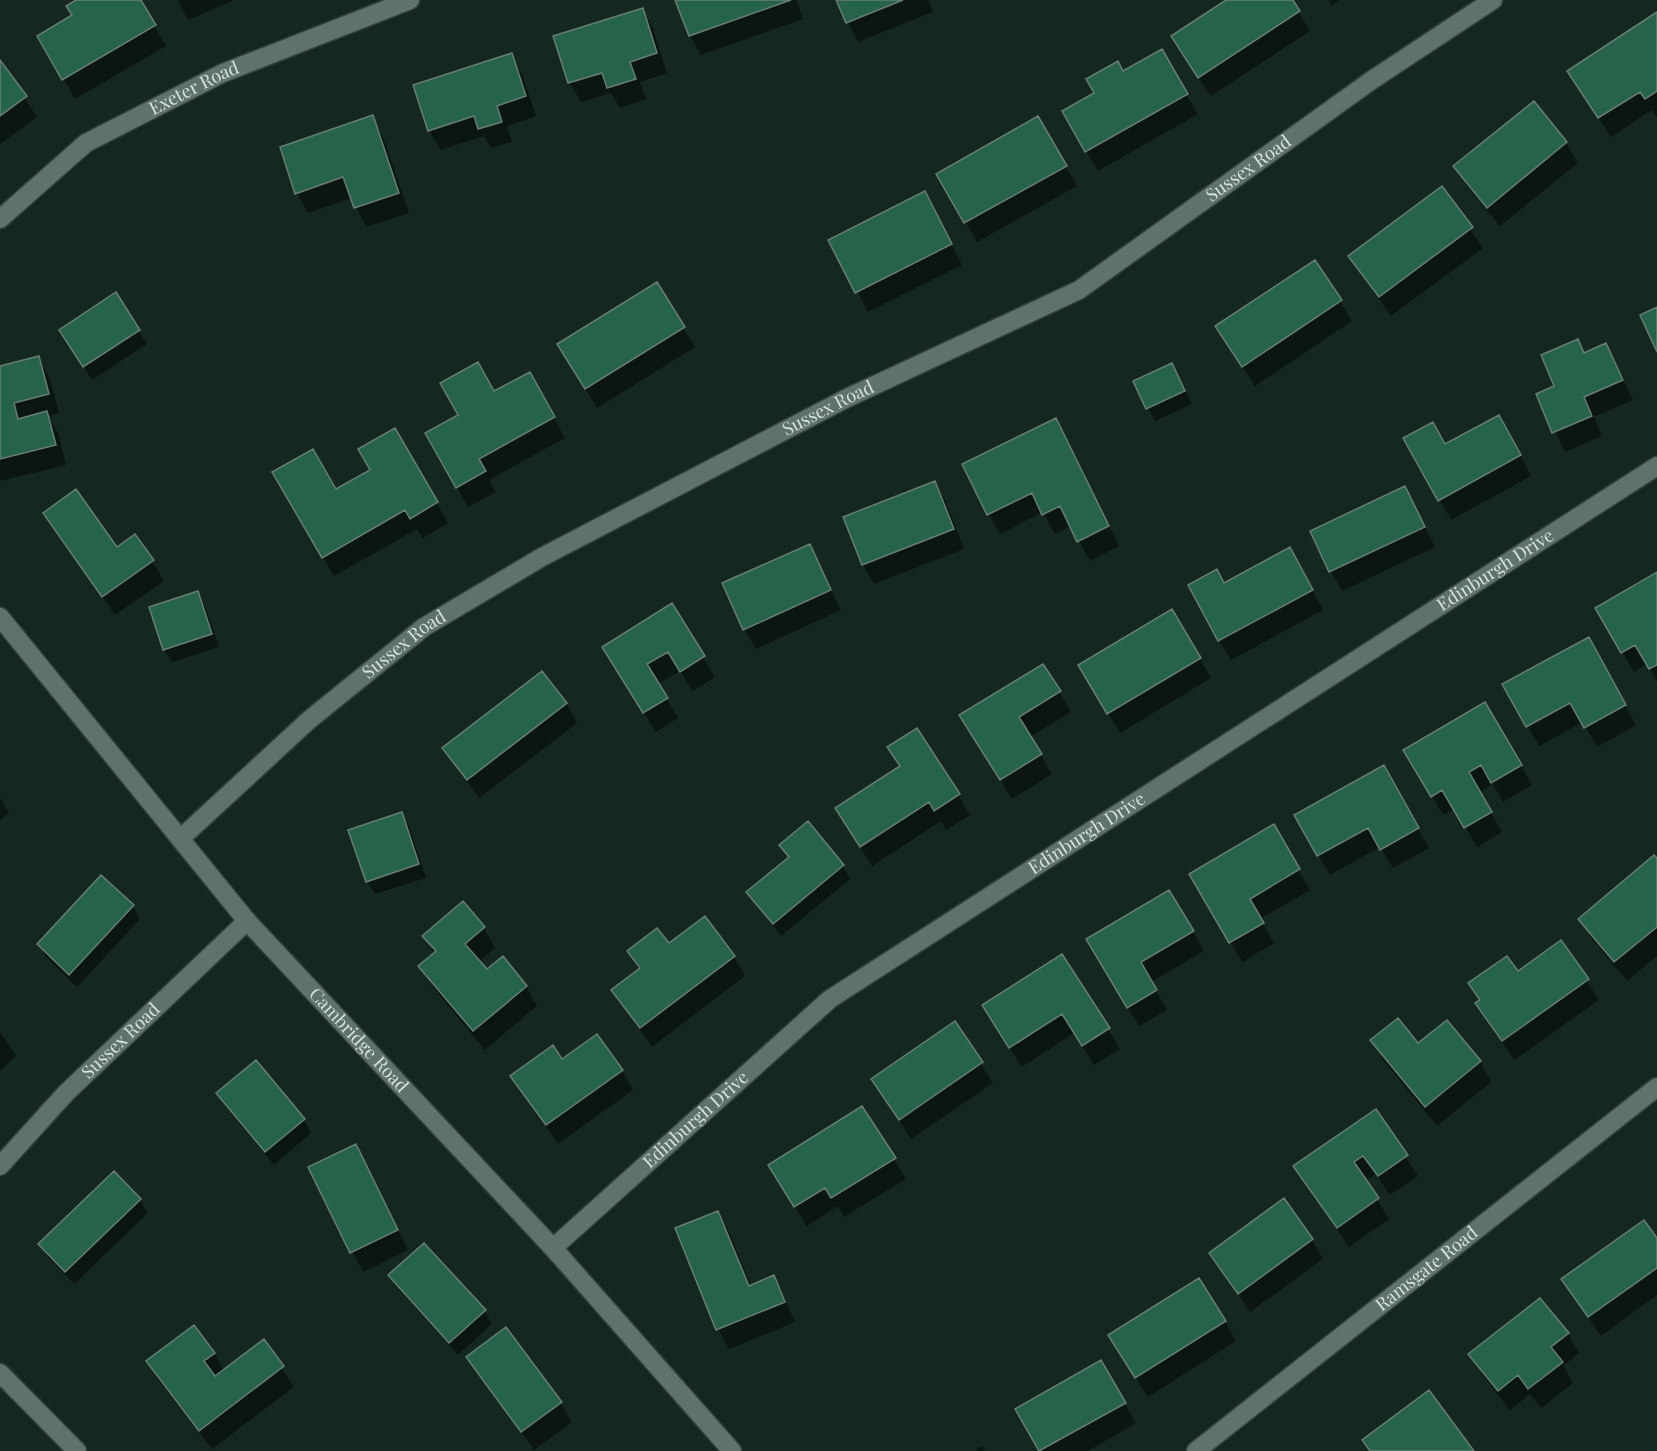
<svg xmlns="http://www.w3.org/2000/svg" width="1657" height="1451" font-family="'Playfair Display',serif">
<rect width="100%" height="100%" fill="#152820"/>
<!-- shadow -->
<path fill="#0007" d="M79,0H139L166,46L75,99L39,36L74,16Z
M178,0H234L188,20Z
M677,0H796L803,19L701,55L690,36Z
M837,0H928L933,12L858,42Z
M1229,0H1291L1310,31L1211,96L1184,56Z
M1328,0H1340L1332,6Z
M642,9L653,29L667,73L640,82L646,99L620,108L611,93L581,102L570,83L555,37Z
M1657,14V117L1652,110L1611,137L1581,91Z
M1161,51L1198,114L1098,171L1064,112Z
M511,55L522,74L536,116L507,126L512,142L491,148L484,136L441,150L429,130Z
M0,62L37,117L0,144Z
M1534,103L1566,143L1578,163L1500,226L1467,186L1455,167Z
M372,117L383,137L409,213L366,227L352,198L308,213L297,193Z
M1038,118L1077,186L977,242L939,174Z
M1442,188L1483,248L1391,316L1350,257Z
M936,213L962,265L868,312L830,240Z
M1315,262L1352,321L1255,386L1217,327Z
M115,294L147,344L92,380L68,343Z
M683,328L695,347L597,408L570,364Z
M1578,341L1585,354L1606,345L1633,400L1594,417L1602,436L1565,452L1538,394L1556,387Z
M38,358L50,378L59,413L48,416L58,433L66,465L0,481V368Z
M1172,365L1192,404L1155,421L1135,382Z
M529,374L565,438L489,480L496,492L468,507L457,487L460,416Z
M395,430L448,523L423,538L417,529L334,576L274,473L336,491L372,470Z
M1510,436L1531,476L1451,520L1405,438L1445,446Z
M1066,439L1119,546L1090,561L1071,526L1055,534L1043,512L1000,534L989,514Z
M935,482L946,502L964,549L874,584L863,565L845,518Z
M1405,488L1435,547L1342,591L1331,571Z
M45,513L117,549L152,561L164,581L115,615Z
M809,546L841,610L756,649L744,629Z
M1301,569L1323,610L1231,660L1219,640Z
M1657,574V681L1647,664L1634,672L1597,608Z
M198,593L205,606L219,647L172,662L164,649Z
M671,605L715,677L693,691L680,671L658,684L678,718L656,732L615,667Z
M1172,611L1211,678L1120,733L1080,666Z
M1588,639L1636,725L1597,747L1583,722L1539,746L1504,685Z
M1043,666L1071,712L1030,737L1052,774L1012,799L973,736Z
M566,703L577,723L479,798L444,748Z
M1485,704L1532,785L1503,802L1493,784L1479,792L1502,832L1477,847L1455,809L1443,815L1405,750Z
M889,748L958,795L970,815L946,830L941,821L872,866L848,828L901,767Z
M1383,767L1429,848L1393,868L1380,847L1330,875L1296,816Z
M0,798L9,813L0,820Z
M401,814L409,827L426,878L375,894L367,881Z
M1273,826L1310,890L1260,919L1274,943L1242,962L1191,874Z
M781,846L843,866L850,879L781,936L748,892L789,859Z
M1657,861V956L1627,981L1592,939L1580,919Z
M463,903L484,928L495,948L479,962L486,971L526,986L537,1006L485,1050L432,986L420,967L435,954L424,936Z
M133,906L140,919L77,987L46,957L38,944Z
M1193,931L1204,951L1151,982L1167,1010L1139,1026L1099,960Z
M1561,942L1599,1000L1514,1060L1477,1004Z
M669,945L734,957L745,976L652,1047L613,991L640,970L629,951Z
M1061,956L1120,1049L1094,1065L1074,1033L1022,1067L995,1025Z
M1446,1022L1480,1062L1491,1082L1437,1126L1384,1061L1372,1041L1418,1045Z
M955,1024L993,1083L911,1139L873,1079Z
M0,1032L16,1056L0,1071Z
M562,1061L622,1071L633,1090L558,1144L512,1076Z
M255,1062L304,1120L311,1133L274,1165L225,1106L218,1093Z
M1375,1111L1418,1176L1390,1195L1376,1174L1365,1181L1389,1219L1349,1247L1295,1167Z
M894,1159L906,1179L844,1217L838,1206L807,1226L781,1185Z
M366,1166L408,1250L363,1272L310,1168Z
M114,1173L140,1200L148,1213L74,1284L48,1257L40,1244Z
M718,1212L729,1232L751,1286L774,1277L795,1322L729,1349L718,1329Z
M1312,1240L1323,1259L1250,1312L1211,1253Z
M1657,1241V1295L1601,1336L1563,1280Z
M390,1275L484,1311L492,1324L458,1355L398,1288Z
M1225,1322L1236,1341L1148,1397L1121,1355Z
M1568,1334L1579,1353L1563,1366L1573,1383L1541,1408L1530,1394L1510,1410L1482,1374L1470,1354Z
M263,1341L294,1387L212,1449L159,1381L148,1361L214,1353L224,1371Z
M468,1357L560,1402L572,1422L534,1450Z
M1100,1362L1136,1423L1088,1451H1041L1017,1410Z
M982,1446L985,1451H975Z"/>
<!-- building -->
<path fill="#25644b" stroke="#687d73" stroke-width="1.5" d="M76,0H141L156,25L62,80L37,36L72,15L66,6Z
M675,0H791L689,36Z
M836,0H903L846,23Z
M1226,0H1293L1300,11L1198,78L1171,36Z
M643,8L657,53L630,62L636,79L607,88L602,73L568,83L553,36Z
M1657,12V91L1645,99L1640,92L1598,118L1567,71Z
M1162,49L1188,94L1085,152L1062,111L1094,93L1086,79L1118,61L1123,71Z
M512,53L526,96L497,106L502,122L478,129L474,116L428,131L413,85Z
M0,60L27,96L0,116Z
M1534,101L1567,142L1487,208L1453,166Z
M373,115L399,193L354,208L343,177L295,194L280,147Z
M1038,116L1067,166L964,223L936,174Z
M1442,186L1473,227L1379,297L1348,256Z
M925,191L952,244L855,293L828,240Z
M1315,260L1342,300L1242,367L1215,326Z
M657,282L685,327L585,389L557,344Z
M116,292L140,330L83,367L59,330Z
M1657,307V352L1640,315Z
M1578,339L1584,353L1606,343L1623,380L1584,397L1592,416L1552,433L1536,394L1554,386L1541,355Z
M39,356L49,394L14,403L18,419L47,411L56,445L0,459V366Z
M478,362L494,391L530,372L555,417L479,459L486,471L456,488L425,433L458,415L440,383Z
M1172,363L1185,391L1146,409L1133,381Z
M1499,415L1521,455L1438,501L1403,438L1433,422L1445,444Z
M1056,418L1109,526L1077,542L1060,506L1042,515L1032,493L987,515L962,464Z
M395,428L438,502L410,519L405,510L322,558L272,472L313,449L336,489L370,470L358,449Z
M935,481L954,529L862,565L843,517Z
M1405,486L1425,527L1329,572L1310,531Z
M76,489L117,547L135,534L154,560L102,597L43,513Z
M810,544L831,590L743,630L722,583Z
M1290,547L1313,590L1218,641L1188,585L1217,569L1224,583Z
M1657,572V665L1649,669L1635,645L1621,653L1595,608Z
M198,591L212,634L163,650L149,607Z
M672,603L705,656L680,672L668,652L647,664L668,698L643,713L602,647Z
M1172,609L1201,658L1107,714L1078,665Z
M1589,637L1626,705L1584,728L1570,703L1526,727L1502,684Z
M1043,664L1061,691L1019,717L1042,754L1000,780L959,715Z
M542,671L567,703L467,780L442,748Z
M1485,702L1522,765L1491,783L1481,765L1469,772L1492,812L1464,828L1442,790L1431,797L1403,750Z
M917,728L960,794L934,811L929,802L860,847L835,808L900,766L887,747Z
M1384,765L1419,828L1380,850L1368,828L1317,856L1294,815Z
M402,812L419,864L366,882L348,830Z
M808,821L844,865L773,924L746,892L789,857L779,845Z
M1274,824L1300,869L1250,899L1264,923L1229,943L1189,874Z
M1654,855L1657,858V927L1614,962L1578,919Z
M101,875L134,905L69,975L37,944Z
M1169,890L1194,931L1141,962L1157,990L1127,1008L1086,939Z
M463,901L485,927L465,944L487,969L503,956L527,986L473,1031L418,966L436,951L422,936Z
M705,916L735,956L640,1028L611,990L640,968L627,951L657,928L669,943Z
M1561,940L1589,979L1502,1041L1475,1003L1480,1000L1468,983L1507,956L1518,971Z
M1062,954L1110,1028L1082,1046L1062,1014L1009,1048L982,1005Z
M1398,1018L1418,1043L1447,1020L1481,1061L1425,1107L1370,1040Z
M955,1021L983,1062L899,1120L871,1079Z
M597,1034L623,1070L546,1125L510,1076L553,1045L562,1059Z
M256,1060L305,1119L265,1152L216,1093Z
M862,1106L896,1158L831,1198L825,1188L794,1207L768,1165Z
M1376,1109L1408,1155L1378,1176L1363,1156L1354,1162L1379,1198L1337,1228L1293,1166Z
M356,1144L398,1230L350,1253L308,1167Z
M114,1171L141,1199L65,1272L38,1244Z
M1284,1198L1313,1239L1238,1294L1209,1253Z
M718,1211L749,1286L774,1275L785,1302L716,1330L675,1228Z
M1644,1220L1657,1238V1268L1588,1317L1561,1279Z
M424,1243L486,1310L449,1343L388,1275Z
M1199,1278L1226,1321L1135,1378L1108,1335Z
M1540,1298L1569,1333L1551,1347L1563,1362L1528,1389L1518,1375L1498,1391L1468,1354Z
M194,1325L215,1353L204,1361L215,1376L264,1339L284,1366L199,1431L146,1361Z
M506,1327L562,1402L521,1432L466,1357Z
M1101,1360L1126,1403L1039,1451L1015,1409Z
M1429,1390L1474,1451H1370L1362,1440Z"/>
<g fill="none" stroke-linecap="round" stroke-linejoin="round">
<defs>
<g id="street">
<path id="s1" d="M0,219L86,143L223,73L410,0"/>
<path id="s2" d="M0,617L247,921L553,1248L732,1451"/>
<path id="s3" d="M180,839L309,720L424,627L542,557L847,398L1079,290L1372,80L1493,0"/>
<path id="s4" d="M0,1166L66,1093L247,921"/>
<path id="s5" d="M553,1248L830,999L1657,466"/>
<path d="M0,1373L77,1451"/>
<path id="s6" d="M1196,1451L1657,1087"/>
</g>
</defs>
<!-- street casing -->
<use href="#street" stroke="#34433c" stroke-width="21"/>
<!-- street -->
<use href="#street" stroke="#5e7369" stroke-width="18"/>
</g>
<g text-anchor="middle" stroke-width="4.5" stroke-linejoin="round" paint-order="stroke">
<!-- street labels -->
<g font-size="18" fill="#d7e2dd" stroke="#0c1e16">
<text dy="6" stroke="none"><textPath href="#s1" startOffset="236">Exeter Road</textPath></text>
<text dy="6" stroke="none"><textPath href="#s3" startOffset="1269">Sussex Road</textPath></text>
<text dy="6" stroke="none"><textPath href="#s3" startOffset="783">Sussex Road</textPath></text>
<text dy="6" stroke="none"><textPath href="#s5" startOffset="1164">Edinburgh Drive</textPath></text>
<text dy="6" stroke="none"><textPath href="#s3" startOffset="297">Sussex Road</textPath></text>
<text dy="6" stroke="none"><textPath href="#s5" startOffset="678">Edinburgh Drive</textPath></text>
<text dy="6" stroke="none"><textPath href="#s2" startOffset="555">Cambridge Road</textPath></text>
<text dy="6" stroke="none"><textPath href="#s4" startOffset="174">Sussex Road</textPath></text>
<text dy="6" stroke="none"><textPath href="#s5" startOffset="192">Edinburgh Drive</textPath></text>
<text dy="6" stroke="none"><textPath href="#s6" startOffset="294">Ramsgate Road</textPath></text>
</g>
</g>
</svg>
